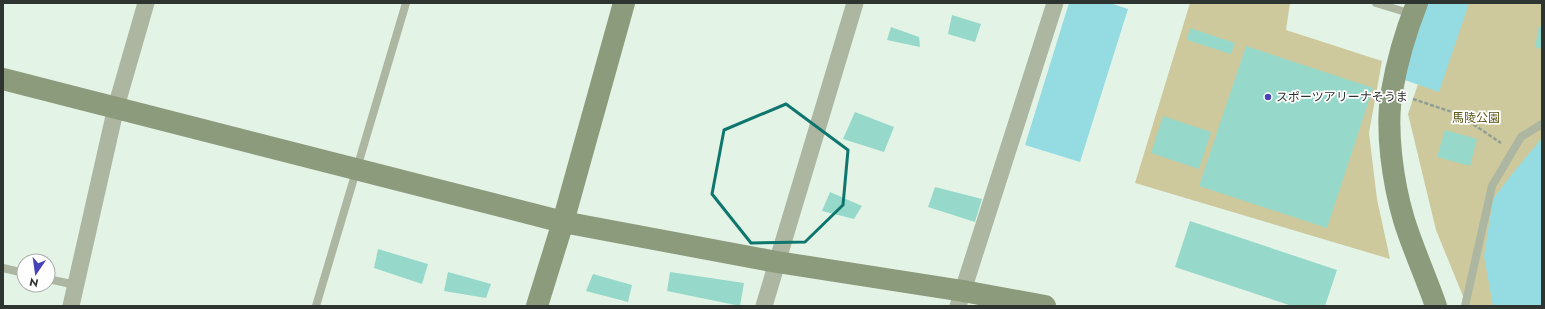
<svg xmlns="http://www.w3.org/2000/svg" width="1545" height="309" font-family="Jost,'Noto Sans JP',sans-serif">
<rect width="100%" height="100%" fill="#e3f4e7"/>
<!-- green -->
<path fill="#cdc99c" d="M1190,3H1290L1286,30L1382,61L1369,133L1377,199L1390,259L1135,183Z
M1445,3H1542V306H1467L1436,230L1408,114Z"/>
<!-- water -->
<path fill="#95dbe2" d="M1069,3H1110L1128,9L1080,162L1025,145Z
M1427,3H1469L1439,92L1402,79Z
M1542,138V306H1493L1484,256L1493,199L1512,174Z"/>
<!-- building -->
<path fill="#96d8c9" d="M952,15L981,24L975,42L948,34Z
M1539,26H1542V49L1535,47Z
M891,27L919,37L920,47L887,40Z
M1190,28L1235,43L1231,54L1187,40Z
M1246,46L1373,88L1327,228L1199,186Z
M855,112L894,127L884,152L843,139Z
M1163,116L1211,132L1199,169L1151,153Z
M1445,130L1477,139L1470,166L1437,157Z
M935,187L982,199L975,222L928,207Z
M830,192L862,206L854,219L822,211Z
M1190,221L1337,270L1325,306H1292L1175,267Z
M378,249L428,264L422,284L374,268Z
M448,272L491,284L486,298L444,291Z
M670,272L744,283L740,306L667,291Z
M593,274L632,285L628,302L586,291Z"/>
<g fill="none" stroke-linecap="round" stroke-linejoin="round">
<!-- path -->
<path stroke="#929e95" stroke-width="2.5" stroke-dasharray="4 2" stroke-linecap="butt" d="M1413,99L1458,114L1501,143"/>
<!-- lane -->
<path stroke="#acb6a1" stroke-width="8" d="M1376,3L1412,14
M3,268L24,273
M48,279L76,285
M316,306L406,3
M1465,306L1492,186L1521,137L1542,124"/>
<!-- street -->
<path stroke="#acb6a1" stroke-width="17" d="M71,306L116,107L146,3
M764,306L855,3
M958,306L1055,3"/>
<!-- secondary -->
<path stroke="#8c9b7b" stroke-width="22" d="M1417,3C1406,31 1397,61 1392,91C1385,129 1393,183 1404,220C1413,249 1426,277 1436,306
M3,79L563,222L777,262L963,291L1045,306
M537,306L563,222L624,3"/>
</g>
<!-- marked area -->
<path fill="none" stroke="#0f766e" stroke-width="3" stroke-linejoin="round" d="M786,104L848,150L843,205L805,242L751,243L712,194L724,130Z"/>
<!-- markers -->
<circle fill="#4643b9" stroke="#fff" stroke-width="1.5" cx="1268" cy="97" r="4"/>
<g text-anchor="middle" stroke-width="3.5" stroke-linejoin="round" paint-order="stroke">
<!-- poi labels -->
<g font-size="12" fill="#2e3430" stroke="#fff" text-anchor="start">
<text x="1276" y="101">スポーツアリーナそうま</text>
</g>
<!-- park labels -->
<g font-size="12" fill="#5d571a" stroke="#fff">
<text x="1476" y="122">馬陵公園</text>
</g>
</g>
<!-- border -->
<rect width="1545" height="309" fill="none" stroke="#2e3430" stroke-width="8"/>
<!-- north arrow -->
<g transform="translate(36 273) rotate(193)"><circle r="19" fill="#ffffff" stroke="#abaeac"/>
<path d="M0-3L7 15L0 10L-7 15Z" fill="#4643b9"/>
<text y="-6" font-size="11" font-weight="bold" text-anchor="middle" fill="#2e3430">N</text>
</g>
</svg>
